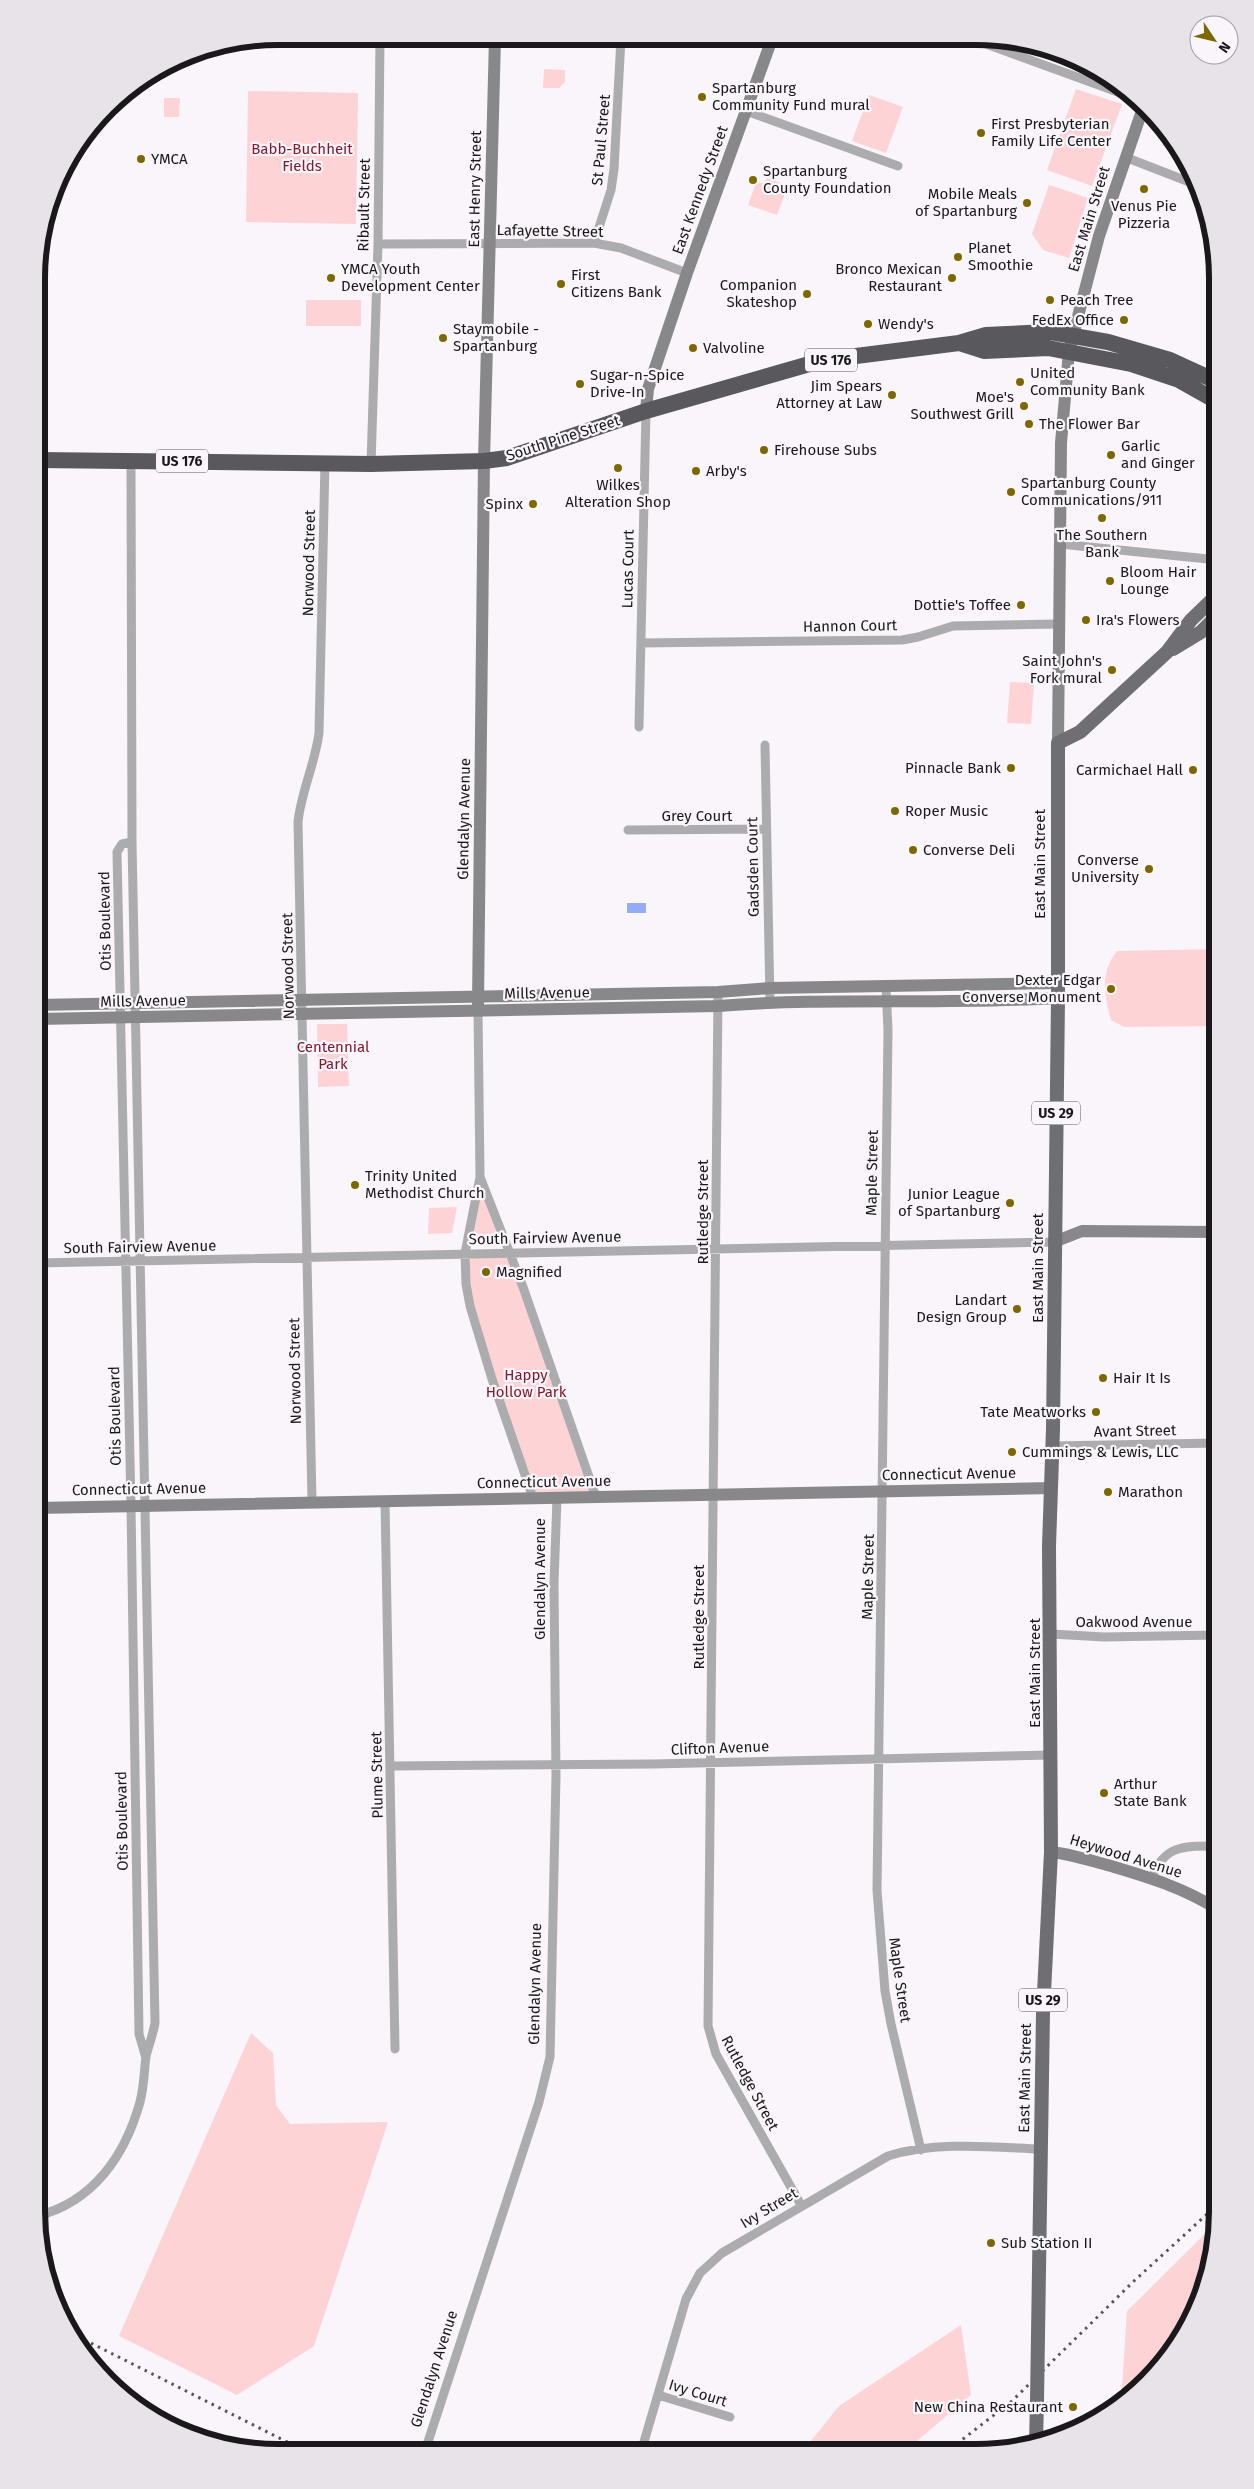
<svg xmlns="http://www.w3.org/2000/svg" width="1254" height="2489" font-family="'Fira Sans',sans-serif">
<rect width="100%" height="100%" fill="#f9f5fa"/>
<!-- green -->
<path fill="#fdd3d5" d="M544,69L565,70V82L559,88H543Z
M1076,89L1122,104L1092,186L1047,170Z
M248,91L358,93L356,224L246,222Z
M869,95L903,107L886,153L852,141Z
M164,98H180L179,117H164Z
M767,178L788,186L777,215L748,205L756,183H764Z
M1049,185L1088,198L1069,258L1043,250L1032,234Z
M306,300H361V326H306Z
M1010,682L1034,683L1031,724L1007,723Z
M1218,949V1026L1124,1027L1111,1020C1104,995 1100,972 1117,951Z
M317,1024H347L349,1086L318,1087Z
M483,1196C489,1211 503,1229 491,1243C464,1246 477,1213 480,1197Z
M457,1207L452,1233L428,1234L429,1208Z
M510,1252L596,1497L533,1498L470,1306L465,1253Z
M251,2033L273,2053L276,2105L290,2124L388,2122L314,2346L237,2395L119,2336Z
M1217,2222L1199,2303L1168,2358L1121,2402L1127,2311Z
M961,2325L971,2395L903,2453L802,2452L839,2406Z"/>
<!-- water -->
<path fill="#93acf5" d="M627,903H646V913H627Z"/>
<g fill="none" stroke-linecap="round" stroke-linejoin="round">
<!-- street -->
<path stroke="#acacae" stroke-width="9" d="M978,41L1137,99
M746,111L898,166
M1125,157L1197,185
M594,243L611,190L614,169L621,38
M378,244L594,243L621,248L687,273
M371,464L378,244L380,37
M1060,544L1218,560
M1209,558L1218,576
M641,643L902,640L918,637L953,626L1058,624
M639,727L646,411
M765,745L770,1002
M628,830L765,829
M132,842L122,844L117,852L131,1506L139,2034L146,2058
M886,987L888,1030L877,1890L885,1991L891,2024L921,2150
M718,992L708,2026L716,2054L801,2205
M478,1011L480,1177L465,1253L466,1284L470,1306L492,1379L533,1498
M480,1177L523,1287L596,1497
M37,1263L1054,1242
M1052,1446L1217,1443
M385,1501L395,2049
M312,1502L298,822C301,792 315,764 319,733L325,462
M1051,1634L1104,1637L1217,1635
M391,1766L653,1764L1051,1755
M1152,1878C1164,1844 1186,1846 1217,1846
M37,2216C93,2202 125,2156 140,2102C144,2087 144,2072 146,2056C149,2045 153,2034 155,2023L132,842L131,461
M658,2395L730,2417
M425,2451L539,2102L550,2057L556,1776L554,1583L557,1498
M641,2452L686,2299L700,2273L722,2253L888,2156C936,2141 991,2147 1040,2149"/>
<!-- secondary -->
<path stroke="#88888b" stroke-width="12" d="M646,411L648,389L687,273L772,39
M1058,743L1061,443L1069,351L1099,236L1144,105
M478,1004L484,461L495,38
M37,1005L718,992L770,988L1057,983
M37,1019L718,1006C831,997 945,1005 1058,998
M1054,1242L1082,1231L1217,1232
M37,1508L1051,1488
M1051,1852C1072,1854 1091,1861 1111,1866C1148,1877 1184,1888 1217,1909"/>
<!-- primary -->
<path stroke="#6f6e72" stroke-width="14" d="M1173,649L1201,632L1218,615
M1038,2335L1043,2013L1051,1852L1049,1546L1053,1429L1058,998V743L1080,732L1167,652L1191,620L1218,594
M1036,2443L1037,2401"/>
<!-- highway -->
<path stroke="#59585d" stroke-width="16" d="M959,343L984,351L1048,348L1131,364L1179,380L1218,402
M38,460L371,464L484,461L507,458L646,411L806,365L856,356L959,343L986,335L1051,332L1108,342L1170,360L1218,382"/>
<!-- rail -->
<path stroke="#575457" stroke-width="3" stroke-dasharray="2.5 5" stroke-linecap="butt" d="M71,2333L305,2451
M945,2453L1012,2401L1134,2281L1217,2205"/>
<!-- primary-bridge -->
<path stroke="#6f6e72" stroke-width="14" d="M1037,2401L1038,2335"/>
</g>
<!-- markers -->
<g fill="#7c6800" stroke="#f9f5fa" stroke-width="2">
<circle cx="702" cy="97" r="5"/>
<circle cx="981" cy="133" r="5"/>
<circle cx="141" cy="159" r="5"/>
<circle cx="753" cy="180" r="5"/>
<circle cx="1144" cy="189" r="5"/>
<circle cx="1027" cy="203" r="5"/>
<circle cx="958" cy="257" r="5"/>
<circle cx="331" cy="278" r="5"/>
<circle cx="952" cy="278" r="5"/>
<circle cx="561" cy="284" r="5"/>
<circle cx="807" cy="294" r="5"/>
<circle cx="1050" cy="300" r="5"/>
<circle cx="1124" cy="320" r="5"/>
<circle cx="868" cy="324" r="5"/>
<circle cx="443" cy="338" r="5"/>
<circle cx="693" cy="348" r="5"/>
<circle cx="1020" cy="382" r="5"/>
<circle cx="580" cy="384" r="5"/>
<circle cx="892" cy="395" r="5"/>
<circle cx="1024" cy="406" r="5"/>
<circle cx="1029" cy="424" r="5"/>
<circle cx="764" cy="450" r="5"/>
<circle cx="1111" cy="455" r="5"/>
<circle cx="618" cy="468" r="5"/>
<circle cx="696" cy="471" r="5"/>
<circle cx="1011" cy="492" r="5"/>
<circle cx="533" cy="504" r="5"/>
<circle cx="1102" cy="518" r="5"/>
<circle cx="1110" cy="581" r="5"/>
<circle cx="1021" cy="605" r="5"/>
<circle cx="1086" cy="620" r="5"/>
<circle cx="1112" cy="670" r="5"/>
<circle cx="1011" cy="768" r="5"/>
<circle cx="1193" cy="770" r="5"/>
<circle cx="895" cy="811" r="5"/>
<circle cx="913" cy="850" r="5"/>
<circle cx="1149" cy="869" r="5"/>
<circle cx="1111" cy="989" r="5"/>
<circle cx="355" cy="1185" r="5"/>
<circle cx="1010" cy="1203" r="5"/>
<circle cx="486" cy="1272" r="5"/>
<circle cx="1017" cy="1309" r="5"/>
<circle cx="1103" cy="1378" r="5"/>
<circle cx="1096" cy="1412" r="5"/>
<circle cx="1012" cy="1452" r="5"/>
<circle cx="1108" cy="1492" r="5"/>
<circle cx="1104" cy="1793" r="5"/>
<circle cx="991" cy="2243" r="5"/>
<circle cx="1073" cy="2407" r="5"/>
</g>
<g text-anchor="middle" stroke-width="4.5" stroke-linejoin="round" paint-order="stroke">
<!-- shield labels -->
<g fill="#f9f5fa" stroke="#5d5a5d" stroke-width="1">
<rect x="805" y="348.5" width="52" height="23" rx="4"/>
<rect x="156" y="449.5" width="52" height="23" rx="4"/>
<rect x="1032" y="1101.5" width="48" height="23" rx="4"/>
<rect x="1019" y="1988.5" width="48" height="23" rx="4"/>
</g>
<g font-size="14" font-weight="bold" fill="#1a181a">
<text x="831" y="365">US 176</text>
<text x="182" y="466">US 176</text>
<text x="1056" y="1118">US 29</text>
<text x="1043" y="2005">US 29</text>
</g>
<!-- poi labels -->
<g font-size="15" fill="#1a181a" stroke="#f9f5fa" text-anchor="start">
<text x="712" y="93">Spartanburg<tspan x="712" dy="17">Community Fund mural</tspan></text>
<text x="991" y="129">First Presbyterian<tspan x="991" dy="17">Family Life Center</tspan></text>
<text x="151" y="164">YMCA</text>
<text x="763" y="176">Spartanburg<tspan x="763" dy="17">County Foundation</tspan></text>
<text x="1017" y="199" text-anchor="end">Mobile Meals<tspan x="1017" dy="17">of Spartanburg</tspan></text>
<text x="1144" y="211" text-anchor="middle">Venus Pie<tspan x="1144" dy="17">Pizzeria</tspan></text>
<text x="968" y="253">Planet<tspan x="968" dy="17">Smoothie</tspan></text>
<text x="341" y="274">YMCA Youth<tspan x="341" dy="17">Development Center</tspan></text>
<text x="942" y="274" text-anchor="end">Bronco Mexican<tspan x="942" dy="17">Restaurant</tspan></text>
<text x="571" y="280">First<tspan x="571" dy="17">Citizens Bank</tspan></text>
<text x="797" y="290" text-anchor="end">Companion<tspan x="797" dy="17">Skateshop</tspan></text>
<text x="1060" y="305">Peach Tree</text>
<text x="1114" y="325" text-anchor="end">FedEx Office</text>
<text x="878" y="329">Wendy's</text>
<text x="453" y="334">Staymobile -<tspan x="453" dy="17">Spartanburg</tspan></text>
<text x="703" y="353">Valvoline</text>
<text x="1030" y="378">United<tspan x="1030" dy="17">Community Bank</tspan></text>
<text x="590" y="380">Sugar-n-Spice<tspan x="590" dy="17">Drive-In</tspan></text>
<text x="882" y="391" text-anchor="end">Jim Spears<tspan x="882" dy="17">Attorney at Law</tspan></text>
<text x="1014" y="402" text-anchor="end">Moe's<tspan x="1014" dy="17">Southwest Grill</tspan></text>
<text x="1039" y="429">The Flower Bar</text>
<text x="1121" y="451">Garlic<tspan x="1121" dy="17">and Ginger</tspan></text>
<text x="774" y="455">Firehouse Subs</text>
<text x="706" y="476">Arby's</text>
<text x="1021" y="488">Spartanburg County<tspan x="1021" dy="17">Communications/911</tspan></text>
<text x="618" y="490" text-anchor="middle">Wilkes<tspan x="618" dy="17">Alteration Shop</tspan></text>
<text x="523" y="509" text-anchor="end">Spinx</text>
<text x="1102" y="540" text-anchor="middle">The Southern<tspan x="1102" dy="17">Bank</tspan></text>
<text x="1120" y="577">Bloom Hair<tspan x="1120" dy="17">Lounge</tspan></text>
<text x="1011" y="610" text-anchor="end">Dottie's Toffee</text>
<text x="1096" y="625">Ira's Flowers</text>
<text x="1102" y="666" text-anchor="end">Saint John's<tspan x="1102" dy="17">Fork mural</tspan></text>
<text x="1001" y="773" text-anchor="end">Pinnacle Bank</text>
<text x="1183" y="775" text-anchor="end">Carmichael Hall</text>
<text x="905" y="816">Roper Music</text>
<text x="923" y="855">Converse Deli</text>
<text x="1139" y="865" text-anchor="end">Converse<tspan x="1139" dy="17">University</tspan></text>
<text x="1101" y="985" text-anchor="end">Dexter Edgar<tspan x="1101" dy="17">Converse Monument</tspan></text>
<text x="365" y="1181">Trinity United<tspan x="365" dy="17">Methodist Church</tspan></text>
<text x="1000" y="1199" text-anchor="end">Junior League<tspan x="1000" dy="17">of Spartanburg</tspan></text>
<text x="496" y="1277">Magnified</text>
<text x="1007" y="1305" text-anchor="end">Landart<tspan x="1007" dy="17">Design Group</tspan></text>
<text x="1113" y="1383">Hair It Is</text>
<text x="1086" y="1417" text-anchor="end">Tate Meatworks</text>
<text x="1022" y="1457">Cummings &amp; Lewis, LLC</text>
<text x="1118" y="1497">Marathon</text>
<text x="1114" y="1789">Arthur<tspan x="1114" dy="17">State Bank</tspan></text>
<text x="1001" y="2248">Sub Station II</text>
<text x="1063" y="2412" text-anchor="end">New China Restaurant</text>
</g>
<!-- street labels -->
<g font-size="15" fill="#1a181a" stroke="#f9f5fa">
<text transform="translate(601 140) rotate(-85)" y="5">St Paul Street</text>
<text transform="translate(475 189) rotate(-89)" y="5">East Henry Street</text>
<text transform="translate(700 190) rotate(-70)" y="5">East Kennedy Street</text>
<text transform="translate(364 205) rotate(-89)" y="5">Ribault Street</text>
<text transform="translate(1089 219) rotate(-73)" y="5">East Main Street</text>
<text transform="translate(550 231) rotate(1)" y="5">Lafayette Street</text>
<text transform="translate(563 438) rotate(-18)" y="5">South Pine Street</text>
<text transform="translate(309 563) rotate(-89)" y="5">Norwood Street</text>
<text transform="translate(628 569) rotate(-89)" y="5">Lucas Court</text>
<text transform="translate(850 626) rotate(-1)" y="5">Hannon Court</text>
<text x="697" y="821">Grey Court</text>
<text transform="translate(464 819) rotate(-89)" y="5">Glendalyn Avenue</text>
<text transform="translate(1040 864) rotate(-90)" y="5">East Main Street</text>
<text transform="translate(753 867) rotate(-91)" y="5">Gadsden Court</text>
<text transform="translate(105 921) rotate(-91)" y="5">Otis Boulevard</text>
<text transform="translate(288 966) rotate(-91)" y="5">Norwood Street</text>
<text transform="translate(547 993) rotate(-1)" y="5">Mills Avenue</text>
<text transform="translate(143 1001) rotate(-1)" y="5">Mills Avenue</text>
<text transform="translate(872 1173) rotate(-89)" y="5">Maple Street</text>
<text transform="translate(703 1212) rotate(-90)" y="5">Rutledge Street</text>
<text transform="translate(545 1238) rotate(-1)" y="5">South Fairview Avenue</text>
<text transform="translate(140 1247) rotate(-1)" y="5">South Fairview Avenue</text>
<text transform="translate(1038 1268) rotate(-90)" y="5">East Main Street</text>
<text transform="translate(295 1371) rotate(-91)" y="5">Norwood Street</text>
<text transform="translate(115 1416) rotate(-91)" y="5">Otis Boulevard</text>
<text transform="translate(1135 1431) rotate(-1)" y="5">Avant Street</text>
<text transform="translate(949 1474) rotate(-1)" y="5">Connecticut Avenue</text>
<text transform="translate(544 1482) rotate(-1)" y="5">Connecticut Avenue</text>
<text transform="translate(139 1489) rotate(-1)" y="5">Connecticut Avenue</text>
<text transform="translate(868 1577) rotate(-89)" y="5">Maple Street</text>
<text transform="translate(540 1579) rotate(-90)" y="5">Glendalyn Avenue</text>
<text transform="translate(699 1617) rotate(-90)" y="5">Rutledge Street</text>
<text x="1134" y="1627">Oakwood Avenue</text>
<text transform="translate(1035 1673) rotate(-90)" y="5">East Main Street</text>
<text transform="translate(720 1748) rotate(-2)" y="5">Clifton Avenue</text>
<text transform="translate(377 1775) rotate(-91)" y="5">Plume Street</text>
<text transform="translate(122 1821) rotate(-91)" y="5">Otis Boulevard</text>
<text transform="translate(1126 1856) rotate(17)" y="5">Heywood Avenue</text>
<text transform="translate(900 1980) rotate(82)" y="5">Maple Street</text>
<text transform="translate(535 1984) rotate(-89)" y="5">Glendalyn Avenue</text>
<text transform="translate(1025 2078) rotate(-89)" y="5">East Main Street</text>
<text transform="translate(750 2083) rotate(62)" y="5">Rutledge Street</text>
<text transform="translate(769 2208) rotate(-31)" y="5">Ivy Street</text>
<text transform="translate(434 2369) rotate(-72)" y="5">Glendalyn Avenue</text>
<text transform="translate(698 2393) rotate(17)" y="5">Ivy Court</text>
</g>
<!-- park labels -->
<g font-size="15" fill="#82192d" stroke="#f9f5fa">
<text x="302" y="154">Babb-Buchheit<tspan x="302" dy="17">Fields</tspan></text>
<text x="333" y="1052">Centennial<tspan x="333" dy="17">Park</tspan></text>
<text x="526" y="1380">Happy<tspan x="526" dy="17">Hollow Park</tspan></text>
</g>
</g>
<!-- crop -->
<path d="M0 0H1254V2489H0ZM278 45H976A233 233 0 0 1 1209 278V2211A233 233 0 0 1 976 2444H278A233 233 0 0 1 45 2211V278A233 233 0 0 1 278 45Z" fill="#e7e3e8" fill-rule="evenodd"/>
<path fill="none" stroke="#1a181a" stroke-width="6" d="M278 45H976A233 233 0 0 1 1209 278V2211A233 233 0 0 1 976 2444H278A233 233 0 0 1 45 2211V278A233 233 0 0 1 278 45Z"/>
<!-- north arrow -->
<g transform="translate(1214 40) rotate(125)"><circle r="24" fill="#f9f5fa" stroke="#a09da0"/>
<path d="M0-4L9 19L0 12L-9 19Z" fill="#7c6800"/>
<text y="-8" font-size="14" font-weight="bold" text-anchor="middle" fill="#1a181a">N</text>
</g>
</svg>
